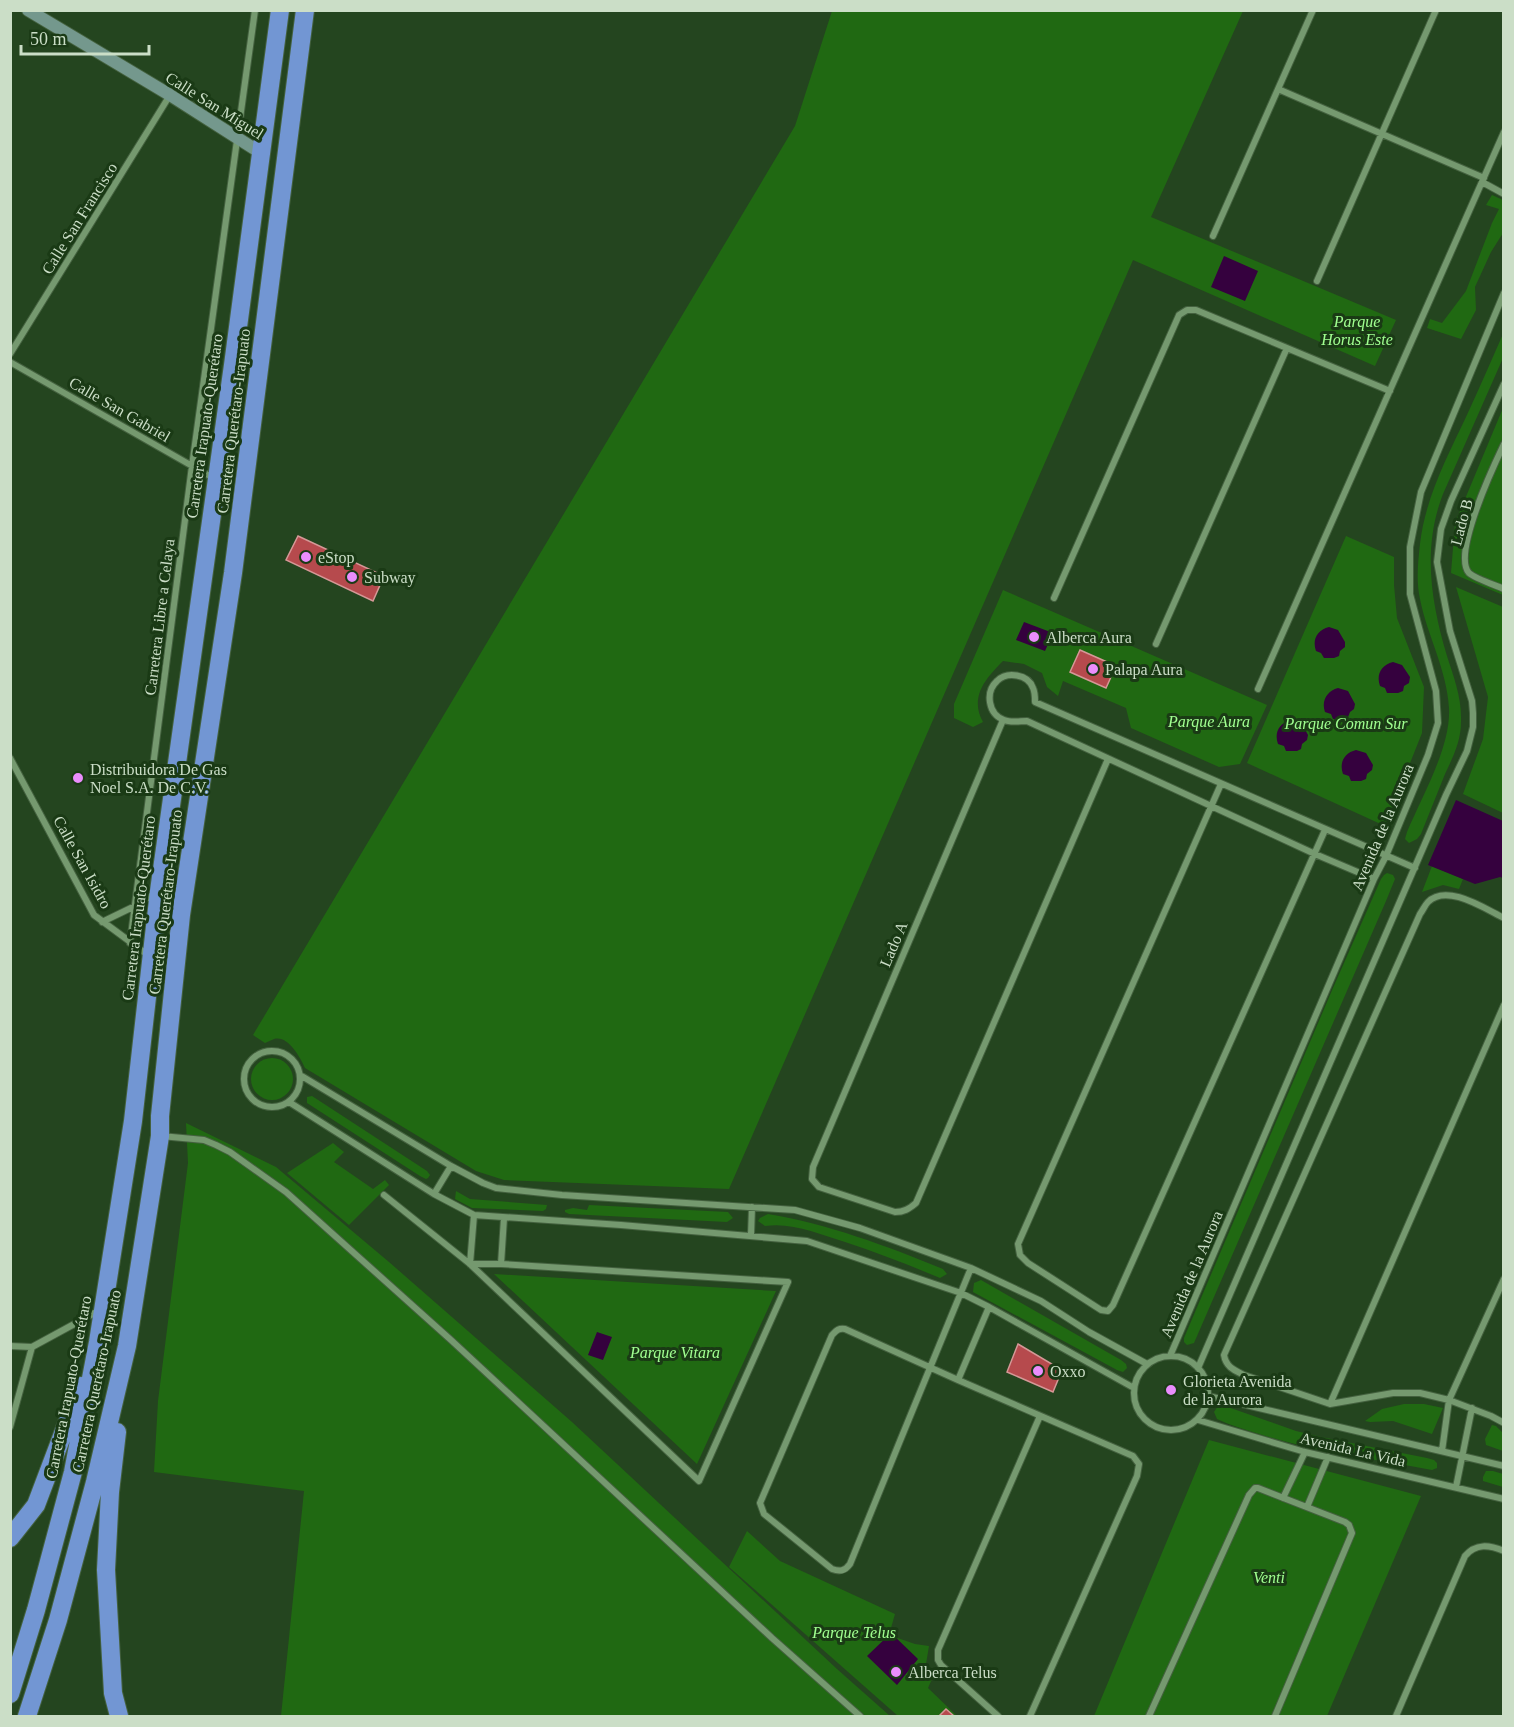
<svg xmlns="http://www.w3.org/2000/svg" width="1514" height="1727" font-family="'Times New Roman',serif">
<rect width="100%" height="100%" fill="#24451f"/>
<!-- green -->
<path fill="#206912" d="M832,11H1243L1151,217L1396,320L1375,366L1133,260L729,1189L504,1180L476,1171L305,1068C300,1057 288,1035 274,1039C271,1040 268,1042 265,1043L253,1035L795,126Z
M1492,195L1503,200V233L1491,252L1475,287L1476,310L1461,339L1427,328L1430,319L1442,323L1466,291L1492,223L1499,209L1486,205Z
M1503,334V358L1443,494C1422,548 1431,602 1447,656C1454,678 1462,698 1461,722C1461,741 1453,757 1445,774C1437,794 1429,814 1421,834L1417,839L1409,843L1405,839L1407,832C1422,796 1451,747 1449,708C1447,670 1427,635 1420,599C1416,581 1418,562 1420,544C1425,499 1447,457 1466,417C1479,389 1491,361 1503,334Z
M1503,408V595L1451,573L1455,523Z
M1346,536L1394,557V585L1397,618L1424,687L1422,733L1385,826L1247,763Z
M1456,587L1503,607V813L1463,794L1483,739L1488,697Z
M1003,590L1267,705L1240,764L1219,767L1131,728L1126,708L1063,681L1058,696L1047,687L1042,673L1024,664L1003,661C986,678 969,697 983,722L973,727L954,718V704Z
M1432,866L1463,879L1459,889L1443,885L1422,892Z
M1387,873L1393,875L1395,879L1386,901L1194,1343L1187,1345L1184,1342V1338L1333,988L1381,879L1384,875Z
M251 1079a21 21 0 1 1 42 0a21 21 0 1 1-42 0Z
M312,1096L427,1171L430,1175L428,1178L426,1179L420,1176L307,1103V1097Z
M186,1123L276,1167L389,1262L572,1422L837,1669L890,1716H281L304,1491L154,1472L158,1401L188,1163Z
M333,1143L344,1152L334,1162L373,1189L385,1180L389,1185L349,1225L287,1173Z
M456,1191L470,1199L547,1205L546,1209L543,1211L472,1208L455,1199Z
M589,1205L728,1212L733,1218L727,1222L569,1214L565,1212V1210L573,1208L587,1210Z
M768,1214C828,1224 887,1246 943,1269L947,1274L940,1278C909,1265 878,1253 845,1242C819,1234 792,1222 765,1226L758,1221L760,1218Z
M494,1274L776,1291L697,1464Z
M981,1280L1121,1360L1126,1364L1127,1368L1123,1372L1117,1370L973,1292L974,1283Z
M1404,1404H1424L1443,1408L1432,1434L1393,1421L1370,1422L1365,1421L1382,1409Z
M1218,1406H1225L1296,1431L1321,1437L1427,1458L1434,1460L1437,1463V1468L1432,1470C1373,1459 1314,1452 1256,1433C1243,1429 1230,1425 1217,1419L1214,1412Z
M1492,1425L1496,1426L1503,1433V1451L1486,1445L1485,1439Z
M1209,1440L1421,1496L1327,1716H1094Z
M1486,1471H1493L1503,1474V1487L1483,1481V1477Z
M747,1531L780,1561L895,1614L889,1635L915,1644L929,1646L925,1670L932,1679L928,1688L957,1716H898L729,1567Z"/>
<!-- water -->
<path fill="#35013e" d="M1224,256L1258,271L1245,301L1211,287Z
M1024,622L1053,633L1045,651L1016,640Z
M1329,627L1338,630L1345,642V647L1340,651L1339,656L1334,658H1324L1321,653L1316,651C1312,640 1317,630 1329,627Z
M1393,662L1402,665L1410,677L1409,683L1404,686L1403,691L1398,693H1387L1385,688L1380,686C1376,675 1381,665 1393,662Z
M1338,688L1348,691L1355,704L1354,709L1350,712L1348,717L1344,720L1333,719L1331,714L1325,712C1321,701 1327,691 1338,688Z
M1291,720L1301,722L1308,735L1307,740L1302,744L1301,749L1297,751H1286L1284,746L1278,744C1274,733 1279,723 1291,720Z
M1356,750L1366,753L1373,765L1372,770L1367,774L1366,779L1361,781H1351L1349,776L1343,774C1339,763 1344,753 1356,750Z
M1456,800L1503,821V878L1500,877L1475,884L1428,865Z
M597,1332L612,1337L603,1360L588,1355Z
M891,1633L918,1659L897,1685L867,1656Z"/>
<!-- building -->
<path fill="#b64a4d" stroke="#d59897" stroke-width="1.5" d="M298,536L384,576L373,601L286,560Z
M1080,650L1116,666L1106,688L1070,672Z
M1018,1344L1062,1370L1053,1392L1007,1372Z
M946,1709L954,1716H939Z"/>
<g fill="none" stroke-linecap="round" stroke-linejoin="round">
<defs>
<path id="street" d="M1278,89L1484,178
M1482,182L1504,194
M1213,236L1313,10
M1317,281L1436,10
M10,354L170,95
M10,362L215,479
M1504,444C1494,465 1452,554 1469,573C1476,579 1495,585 1504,589
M1054,598L1179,315L1187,310H1196L1390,391
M1156,644L1287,348
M1258,689L1504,132
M1003,720L813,1167L812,1179L819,1187L895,1212C904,1212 909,1209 916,1203L1108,759
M10,758L94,915L148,955
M1221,784L1018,1244L1020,1255L1028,1263L1101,1310L1108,1311L1113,1305L1325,830
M1374,879L1315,854L1027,721C1020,721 1011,723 1004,720C988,714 985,692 997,681C1007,671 1028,674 1033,688C1035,692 1035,697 1035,702L1415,868
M1504,918C1485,909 1447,883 1428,902C1425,905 1423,910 1420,914L1224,1355C1226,1367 1234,1370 1244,1375L1330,1404L1393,1393H1420L1449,1400L1491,1416L1504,1423
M102,922L135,906L154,894
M130,943L192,466L255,10
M244 1079a28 28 0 1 1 56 0a28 28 0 1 1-56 0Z
M300,1075L451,1166L483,1183L496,1188L562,1195L795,1210L860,1228L971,1268L1041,1301L1089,1332L1147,1364
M289,1102L434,1194L474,1215L621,1225L807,1241L961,1293L989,1307L1134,1388
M161,1136L204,1140L216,1145L230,1152L286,1192L451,1340L772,1638L860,1716
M434,1194L451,1166
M384,1195L470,1264L699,1481L788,1282L501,1264
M474,1215L470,1264H501L504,1218
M751,1235L752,1207
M971,1268C930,1367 890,1465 850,1564C845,1571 840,1572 832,1569L769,1518L764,1514L760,1503L832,1335C836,1331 838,1328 845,1329L958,1380L1133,1456L1139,1464L1137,1476L1030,1716
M10,1346L32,1347L100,1310
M1170,1356L1374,879L1386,856L1428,755L1438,723L1436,691L1410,594V547L1421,492L1504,293
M1134 1393a37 37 0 1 1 74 0a37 37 0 1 1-74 0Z
M1198,1368L1446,795L1467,751L1473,727V713L1472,701L1450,631L1437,562L1441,529L1451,501L1504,384
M958,1380L989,1307
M1208,1396L1504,1466
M1330,1404L1504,1005
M1198,1420L1305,1452L1504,1499
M10,1427L32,1347
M1442,1451L1449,1400L1504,1279
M1456,1487L1472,1408
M1283,1498L1305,1452
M1307,1507L1328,1457
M998,1716L941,1665L938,1660V1650L1040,1416
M1149,1716L1249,1495L1255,1488H1258L1345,1522L1349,1525L1352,1533L1275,1716
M1396,1716L1465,1556C1476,1543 1489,1545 1504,1551"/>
<path id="secondary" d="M28,10L170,95L261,153"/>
<path id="highway" d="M117,1432L110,1492L106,1570L113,1693L119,1716
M10,1538L36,1505L81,1386
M10,1694L36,1610L73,1472L98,1342L133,1121L159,891L233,365L280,10
M27,1716L58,1620L95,1482L127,1346L160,1136V1116L181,915L233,573L305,10"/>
</defs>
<!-- street casing -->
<use href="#street" stroke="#44613f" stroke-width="8"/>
<!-- secondary casing -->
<use href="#secondary" stroke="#44613f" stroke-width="14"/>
<!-- highway casing -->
<use href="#highway" stroke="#44613f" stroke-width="20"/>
<!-- street -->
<use href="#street" stroke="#75996f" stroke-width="6"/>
<!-- secondary -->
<use href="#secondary" stroke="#74988d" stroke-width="12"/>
<!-- highway -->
<use href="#highway" stroke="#7296d3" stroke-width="18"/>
</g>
<!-- markers -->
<g fill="#ea8dfc" stroke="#1a3a15" stroke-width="2">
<circle cx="306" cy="557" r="6"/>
<circle cx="352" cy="577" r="6"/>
<circle cx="1034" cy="637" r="6"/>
<circle cx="1093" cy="669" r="6"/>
<circle cx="78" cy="778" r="6"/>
<circle cx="1038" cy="1371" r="6"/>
<circle cx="1171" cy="1390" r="6"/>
<circle cx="896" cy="1672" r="6"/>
</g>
<g text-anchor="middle" stroke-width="6" stroke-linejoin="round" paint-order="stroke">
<!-- street labels -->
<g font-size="16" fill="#cbdec7" stroke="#1a3a15">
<text transform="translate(215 105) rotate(32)" y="6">Calle San Miguel</text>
<text transform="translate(79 218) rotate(-58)" y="6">Calle San Francisco</text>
<text transform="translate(120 409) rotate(30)" y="6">Calle San Gabriel</text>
<text transform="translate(233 421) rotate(-83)" y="6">Carretera Querétaro-Irapuato</text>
<text transform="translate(204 426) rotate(-82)" y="6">Carretera Irapuato-Querétaro</text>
<text transform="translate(1461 522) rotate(-75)" y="6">Lado B</text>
<text transform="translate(159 617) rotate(-83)" y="6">Carretera Libre a Celaya</text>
<text transform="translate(1382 827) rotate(-67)" y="6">Avenida de la Aurora</text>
<text transform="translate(83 862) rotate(61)" y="6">Calle San Isidro</text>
<text transform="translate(165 902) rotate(-83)" y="6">Carretera Querétaro-Irapuato</text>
<text transform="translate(138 908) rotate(-83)" y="6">Carretera Irapuato-Querétaro</text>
<text transform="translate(893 944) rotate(-67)" y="6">Lado A</text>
<text transform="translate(1191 1274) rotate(-67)" y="6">Avenida de la Aurora</text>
<text transform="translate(96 1381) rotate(-78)" y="6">Carretera Querétaro-Irapuato</text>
<text transform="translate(68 1387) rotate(-79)" y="6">Carretera Irapuato-Querétaro</text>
<text transform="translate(1353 1449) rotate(13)" y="6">Avenida La Vida</text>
</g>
<!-- park labels -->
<g font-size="16" font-style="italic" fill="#a0ff90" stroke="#1a3a15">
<text x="1357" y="327">Parque<tspan x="1357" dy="18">Horus Este</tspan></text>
<text x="1209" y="727">Parque Aura</text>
<text x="1346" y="729">Parque Comun Sur</text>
<text x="675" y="1358">Parque Vitara</text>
<text x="1269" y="1583">Venti</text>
<text x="854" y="1638">Parque Telus</text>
</g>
<!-- poi labels -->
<g font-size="16" fill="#cbdec7" stroke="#1a3a15" text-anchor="start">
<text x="318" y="563">eStop</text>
<text x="364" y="583">Subway</text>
<text x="1046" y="643">Alberca Aura</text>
<text x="1105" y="675">Palapa Aura</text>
<text x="90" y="775">Distribuidora De Gas<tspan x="90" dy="18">Noel S.A. De C.V.</tspan></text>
<text x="1050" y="1377">Oxxo</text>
<text x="1183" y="1387">Glorieta Avenida<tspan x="1183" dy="18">de la Aurora</tspan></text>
<text x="908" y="1678">Alberca Telus</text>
</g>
</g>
<!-- border -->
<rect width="1514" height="1727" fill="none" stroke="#cbdec7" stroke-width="24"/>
<!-- scale -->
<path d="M21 45v9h128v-9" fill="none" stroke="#cbdec7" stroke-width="3"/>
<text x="30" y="45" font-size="18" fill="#cbdec7" stroke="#1a3a15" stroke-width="4.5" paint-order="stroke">50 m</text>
</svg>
